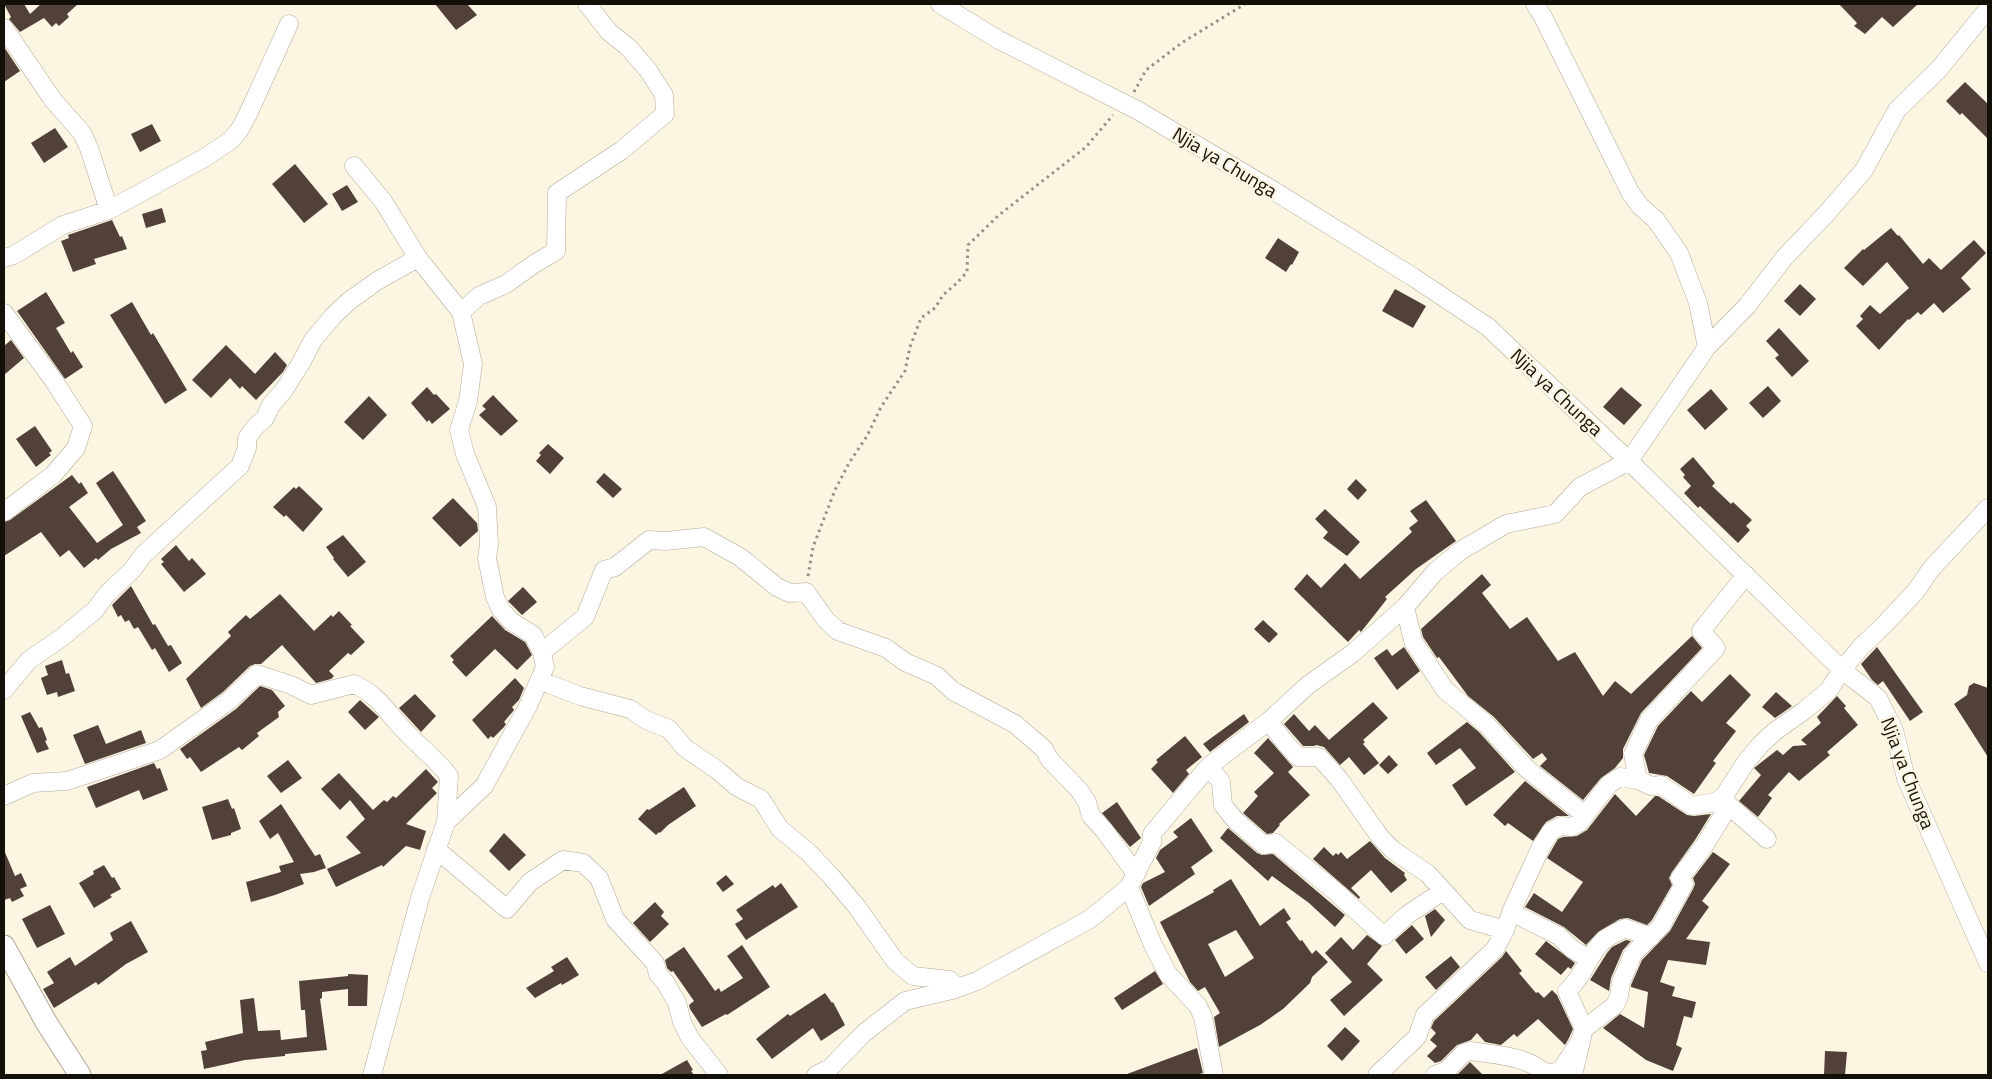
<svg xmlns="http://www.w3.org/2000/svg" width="1992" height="1079" font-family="'Titillium Web',sans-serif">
<rect width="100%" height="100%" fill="#fcf5e1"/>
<!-- building -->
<path fill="#524139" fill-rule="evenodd" d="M4,4H24L30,14L41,4H78L67,14L69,17L59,26L56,23L52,27L44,18L20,32L9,19L11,17Z
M435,4H467L477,15L456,30Z
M1839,4H1918L1893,27L1882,17L1865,34L1854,26L1857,23Z
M4,47L20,71L4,82Z
M1965,82L1988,104V139L1962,113L1960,115L1946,101Z
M152,124L161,141L140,152L131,134Z
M55,128L68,147L44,163L31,143Z
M295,164L328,204L304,223L272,184Z
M347,185L358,202L342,211L332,194Z
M162,208L166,222L146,228L142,214Z
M112,220L120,237L122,236L127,249L94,259L96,264L73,272L61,241L69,238L68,235Z
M1891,228L1898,236L1899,235L1923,264L1929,258L1941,270L1974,240L1986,253L1961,278L1971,289L1943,313L1934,303L1921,315L1918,312L1909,320L1908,319L1879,350L1856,326L1863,319L1860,316L1870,305L1880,314L1909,288L1887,262L1863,286L1844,268L1863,249L1864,250Z
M1278,238L1299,252L1292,265L1291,264L1286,272L1265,258Z
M1800,284L1816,299L1800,316L1784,301Z
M1395,289L1426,306L1413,328L1382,311Z
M46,292L65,323L56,328L71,353L73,351L83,367L65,379L17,311Z
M132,302L151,335L153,333L187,390L165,404L110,315Z
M1779,328L1809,361L1792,377L1775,358L1779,355L1766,341Z
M11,340L24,358L4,375V346Z
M226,345L255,374L275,352L287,365L283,372L256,400L242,386L240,389L230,378L211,398L192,380Z
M1768,386L1781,401L1763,418L1749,403Z
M427,387L434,395L436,394L450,409L432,424L429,420L427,422L411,403Z
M1621,387L1642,405L1624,425L1603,407Z
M1711,389L1728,409L1705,430L1687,410Z
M493,395L518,421L501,436L479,415L486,409L482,406Z
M369,396L387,415L363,440L344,422Z
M35,426L52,451L49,453L51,455L36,467L16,439Z
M548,444L564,458L550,474L536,461L541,455L539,453Z
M1693,457L1715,483L1712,486L1731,504L1733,502L1752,520L1746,526L1750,530L1738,543L1700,506L1698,508L1684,493L1691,486L1683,477L1685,475L1680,469Z
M113,471L146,521L137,527L141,533L111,549L98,560L96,558L84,568L69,550L60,557L41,532L4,556V522L10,520L72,475L79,484L81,482L88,493L69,507L97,543L123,525L96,483Z
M604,473L622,489L613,498L596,482Z
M1356,479L1367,490L1358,500L1347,489Z
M299,486L323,509L303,532L286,515L284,517L273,507L294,487L296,489Z
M453,498L477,523L478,531L460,547L432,518Z
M1426,500L1456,541L1416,569L1385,597L1387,599L1361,632L1359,630L1348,642L1294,589L1307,574L1321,588L1345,563L1360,579L1412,532L1409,528L1418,521L1410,511Z
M1325,509L1360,542L1347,556L1323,538L1328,532L1315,519Z
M343,535L366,562L348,577L333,559L334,558L326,547Z
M176,545L189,561L192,558L206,574L184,592L161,564L164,562L161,559Z
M1482,574L1491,585L1482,593L1510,629L1527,617L1558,661L1575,652L1603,696L1615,681L1631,694L1692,636L1702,648L1641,713L1623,749V758L1615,768L1601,778L1583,800L1540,766L1547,759L1542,753L1533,759L1494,717L1468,696L1439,657L1437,658L1423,637L1421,629Z
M131,586L153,625L155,624L168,646L171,645L182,663L169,672L155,648L152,650L138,627L134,629L129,620L125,622L121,615L118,617L112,605Z
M523,587L537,602L522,615L508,601Z
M280,594L314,631L331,615L333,617L339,611L352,625L350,626L365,642L351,655L348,653L329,671L334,676L331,679L316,683L282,645L261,664H255L250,666L223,692L201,708L186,679L231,636L228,632L246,615L250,619Z
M492,616L505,630L525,642L532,655L517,670L495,649L466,677L452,662L454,660L450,656Z
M1263,620L1278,634L1269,643L1254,629Z
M1404,647L1420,671L1397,690L1374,658L1387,649L1392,656Z
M1877,647L1923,712L1910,721L1883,681L1878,685L1872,680L1861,664Z
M62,660L66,674L69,673L75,691L58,697L57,692L47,695L41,678L48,675L45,666Z
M1730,674L1751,695L1726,723L1736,731L1713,761L1716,763L1694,794L1667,776L1649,773L1644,755L1658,726L1691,691L1702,702Z
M515,678L524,688L519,700L512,707L514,710L504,722L506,724L504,727L493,738L491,736L488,739L472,720Z
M1974,683L1988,688V757L1954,704L1967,695L1969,686Z
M260,686L272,690L285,706L278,712L279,717L257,733L259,736L242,750L239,747L201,772L190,757L187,759L180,749L236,709Z
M1776,692L1792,706L1775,718L1762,707Z
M415,694L436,716L421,732L399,708Z
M1837,696L1846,706L1844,708L1858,725L1827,752L1830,755L1799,781L1789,772L1768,795L1772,798L1758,817L1739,801L1761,775L1754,768L1777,750L1783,755L1793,746L1807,745L1801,740L1821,723L1817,717Z
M360,700L379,717L365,730L348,712Z
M1373,702L1388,718L1363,740L1365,742L1363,744L1379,763L1364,775L1349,757L1340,765L1324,747L1316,745L1314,746H1303L1284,724L1294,714L1309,731L1315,725L1329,740Z
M30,712L39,728L42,727L47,740L45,741L49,749L37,753L21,716Z
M1244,714L1249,722L1210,752L1203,744Z
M1467,722L1479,732L1515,772L1466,806L1452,785L1476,768L1460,748L1436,765L1427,753Z
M98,725L106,744L141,730L146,743L85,764L73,735Z
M1185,736L1202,757L1186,770L1189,774L1173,793L1151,769L1158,762L1156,760Z
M1268,738L1293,767L1288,772L1310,795L1279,824L1280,825L1273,833L1267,834L1243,813L1258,796L1254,792L1274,773L1254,753Z
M1389,755L1398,765L1388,774L1379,765Z
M288,760L302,778L281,793L267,776Z
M154,763L157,769L160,768L168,790L143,800L139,790L96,808L87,787Z
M426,769L438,782L432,788L437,793L406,824L426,831L420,850L406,846L383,867L382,865L336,887L327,869L361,853L346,837L365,819L350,800L340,810L321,789L339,773L373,810L384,800L387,802L393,796L396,798Z
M1525,781L1569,816H1557L1546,822L1533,841L1508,823L1505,826L1493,815Z
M684,787L696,806L668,825L660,833L659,832L656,835L638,819L647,809L649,810Z
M1615,794L1636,816L1655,796H1658L1687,815L1694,816L1711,814L1695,840L1672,872L1669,878L1672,885L1652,920L1647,925L1628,918L1620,919L1598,932L1586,945L1564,927L1525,907L1534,893L1562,912L1583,882L1547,858L1558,839L1563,837L1577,836L1587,830Z
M228,799L232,809L234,808L241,829L231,833V835L212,840L202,807Z
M1117,802L1141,838L1130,847L1102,813Z
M281,804L315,856L320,854L326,868L314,872L300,874L304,884L275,895L251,902L246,882L281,872L279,866L294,862L278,833L270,839L259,821Z
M1191,818L1213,851L1191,867L1195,874L1149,906L1141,887L1143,883L1165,872L1156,858L1160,850L1178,837L1173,832Z
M1228,828L1257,853L1262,855L1273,854L1345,915L1335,927L1309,903L1272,876L1268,881L1220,838Z
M504,833L526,855L509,871L489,851Z
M1370,841L1385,858L1405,873L1404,875L1407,880L1391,893L1371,870L1351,888L1360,897L1359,899L1313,859L1324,847L1333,856L1336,853L1338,855L1341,852L1347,859Z
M4,850L15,876L21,873L27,886L20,889L24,896L12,902L10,898L4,900Z
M1713,852L1730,864L1702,901L1709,907L1686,939L1710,942L1706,965L1668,960L1660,982L1675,987L1672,996L1696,1002L1692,1018L1684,1016L1676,1045L1682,1048L1673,1071L1646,1060L1603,1028L1620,1014L1644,1028L1648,992L1631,987V985L1642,960L1670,931L1693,889L1695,884L1693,878Z
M104,865L112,878L114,877L121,889L110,895L112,897L94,908L79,883L94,874L93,871Z
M726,875L734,884L723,892L716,883Z
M1231,879L1260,926L1284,908L1291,919L1286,922L1300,941L1302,940L1312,954L1316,950L1328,962L1312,977L1310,983L1283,1009L1260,1025L1219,1047L1214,1017L1220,1013L1205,987L1198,991L1190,982L1160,922L1214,892L1213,890ZM1236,930L1254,958L1225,977L1208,944Z
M781,883L798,907L746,940L735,924L743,919L736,910L773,885L775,888Z
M655,902L664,912L661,916L669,924L650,942L633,923Z
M50,905L65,934L37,948L22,919Z
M1435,909L1445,920L1431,937L1425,916Z
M131,921L148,952L126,964L98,985L96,982L54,1008L43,989L54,983L47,972L70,957L75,966L113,940L110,933Z
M1412,925L1424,939L1406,954L1395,940Z
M1367,935L1382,946L1367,964L1383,980L1344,1016L1330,1000L1352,982L1325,953L1341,937L1353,950Z
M1626,940L1631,941L1623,950L1611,978L1609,991L1590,980L1607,953L1612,947Z
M1546,941L1575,963L1571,969L1568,967L1561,975L1535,954Z
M742,945L770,987L727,1015L726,1014L702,1027L690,1009L689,1005L694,1001L673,971L671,972L667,968L665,960L684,947L715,991L719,988L721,992L743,978L727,956Z
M1506,951L1522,971L1519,973L1536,993L1538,992L1544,998L1552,990L1557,995L1573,1029L1569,1038L1565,1045L1538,1019L1517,1037L1514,1034L1501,1045L1485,1042L1477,1033L1471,1040L1457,1045L1441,1061L1435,1063L1427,1056L1437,1046L1430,1040L1436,1033L1431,1028L1434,1021L1502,957Z
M1451,956L1460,967L1436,990L1425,977Z
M567,957L579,975L562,985L561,983L535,998L526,988L554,971L551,967Z
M1155,971L1163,984L1122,1010L1114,998Z
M348,974L368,975L367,1006H348V989L322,992V998L320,999L327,1050L285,1054V1056L245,1060L204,1069L201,1051L207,1050L205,1042L243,1033L240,1000L254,998L258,1031L280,1030L281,1040L307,1037L305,1010H301L299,981L348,976Z
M825,993L832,1003L833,1002L845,1025L821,1041L813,1028L772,1059L756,1039L788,1014L790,1016Z
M1345,1027L1360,1041L1342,1061L1327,1046Z
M1197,1048L1203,1073L1196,1075H1126L1127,1074Z
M1825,1051L1847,1052L1845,1075H1824Z
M687,1060L693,1070L691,1071L694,1075H660Z
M1470,1062L1483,1075H1457Z"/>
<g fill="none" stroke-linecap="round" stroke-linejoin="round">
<defs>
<path id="minor" d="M940,4L999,40L1137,110L1271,189L1413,277L1488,327L1629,461L1842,670L1878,698L1894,730L1906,778L1988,963
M1535,4L1543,17L1630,192L1640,206L1656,220L1679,253L1698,303L1707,347
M4,28L53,100L82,133L89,148L109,210
M354,166L383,201L418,258L461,312
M4,258L14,255L63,225L109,210L206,157L231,140L240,129L248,114L289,24
M4,313L54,381L83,426L76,448L53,475L4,512
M1405,607L1413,641L1445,690L1486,724L1527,769L1585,815
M542,652L585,617L604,570L615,567L649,540L666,541L704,537L740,557L777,587L790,593L806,592L826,620L838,631L886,648L905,662L937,676L953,691L1015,724L1044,749L1050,760L1079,790L1087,802L1091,816L1104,830L1136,874
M539,680L580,696L630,709L646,720L669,729L685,748L716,769L737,787L761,799L780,829L807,851L830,875L857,907L895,961L913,976L950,980L957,988
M4,690L29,660L61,638L95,610L106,595L133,569L143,555L240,466L247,448V438L255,427L265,418L271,405L284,390L301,363L313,340L333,316L349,301L377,281L418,258
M1269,721L1283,740L1298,757H1319L1339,779L1380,837L1393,850L1428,874L1470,920L1505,930
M1209,766L1221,782L1223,805L1235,820L1264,845L1276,843L1336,892L1384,936L1407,915L1443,891
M1638,780L1633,754L1649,720L1716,648L1701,631L1746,575
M4,796L33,783L67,781L160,750L230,700L257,674L291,685L311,695L354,684C382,697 387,714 408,734C422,749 437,760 449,776L446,822
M1725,802L1767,839
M436,849L507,909L530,882L563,860L583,863L599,878L615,919L655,963L658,974L665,982L677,1003L682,1022L690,1038L719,1075
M1129,887L1153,945L1168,974L1198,1006L1203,1017L1214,1075
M1511,912L1559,936L1572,949L1589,959
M372,1075L420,898L446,822L484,786L528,706L545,667L542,652L533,635L511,621L501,610L495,597L487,558L489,544L487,507L465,454L459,430L468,401L473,364L461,312L479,296L506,284L534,264L556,251L557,193L622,150L665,114L664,95L648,70L628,47L609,32L587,4
M816,1075L830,1068L863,1034L905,1001L952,990L977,981L1090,919L1129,887L1152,842V834L1209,766L1269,721L1308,685L1353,653L1405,607L1435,572L1460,551L1506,524L1555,514L1580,487L1629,461L1707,347L1747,306L1784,258L1826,214L1864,170L1897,110L1939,69L1988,9
M1377,1075L1417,1037L1425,1015L1495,949L1505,930L1511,912L1541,847L1551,831L1561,826L1572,827L1579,823L1609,784L1620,777L1638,780L1651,786L1661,785L1692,806L1716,802L1724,796L1746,762L1760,745L1774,732L1805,710L1829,690L1842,670L1861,647L1884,625L1916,591L1931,569L1988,508
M1435,1075L1447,1070L1464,1053L1470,1051C1490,1054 1511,1055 1529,1063C1537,1066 1542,1072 1550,1074L1561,1070L1579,1043L1584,1029L1615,1005L1619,996L1621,982L1633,954L1661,926L1684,884L1680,878L1704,846L1725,812L1724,796
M1573,1075L1584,1029L1567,991C1584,977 1588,954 1604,940C1610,935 1619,932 1625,928L1651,937"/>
<path id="tertiary" d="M4,946L46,1022L80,1075"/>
</defs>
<!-- minor casing -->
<use href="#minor" stroke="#b1aa98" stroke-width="19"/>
<!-- tertiary casing -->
<use href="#tertiary" stroke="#b1aa98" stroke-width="23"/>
<!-- path -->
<path stroke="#969183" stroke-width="3" stroke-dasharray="2.5 4" stroke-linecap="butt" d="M1134,92L1146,70L1183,42L1245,4
M808,576L813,547L835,490L849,463L867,436L881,407L905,371L910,347L921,318L935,308L943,295L957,283L967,272L968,245L999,215L1086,147L1113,115"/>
<!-- minor -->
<use href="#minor" stroke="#fff" stroke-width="18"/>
<!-- tertiary -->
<use href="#tertiary" stroke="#fff" stroke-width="21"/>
</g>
<g text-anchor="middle" stroke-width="5" stroke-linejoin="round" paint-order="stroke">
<!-- street labels -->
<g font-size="19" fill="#121009" stroke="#fcf5e1">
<text transform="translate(1225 162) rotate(31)" y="7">Njia ya Chunga</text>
<text transform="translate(1557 392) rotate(43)" y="7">Njia ya Chunga</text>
<text transform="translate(1908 773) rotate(69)" y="7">Njia ya Chunga</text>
</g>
</g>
<!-- border -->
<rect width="1992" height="1079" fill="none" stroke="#121009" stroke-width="10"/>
</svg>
